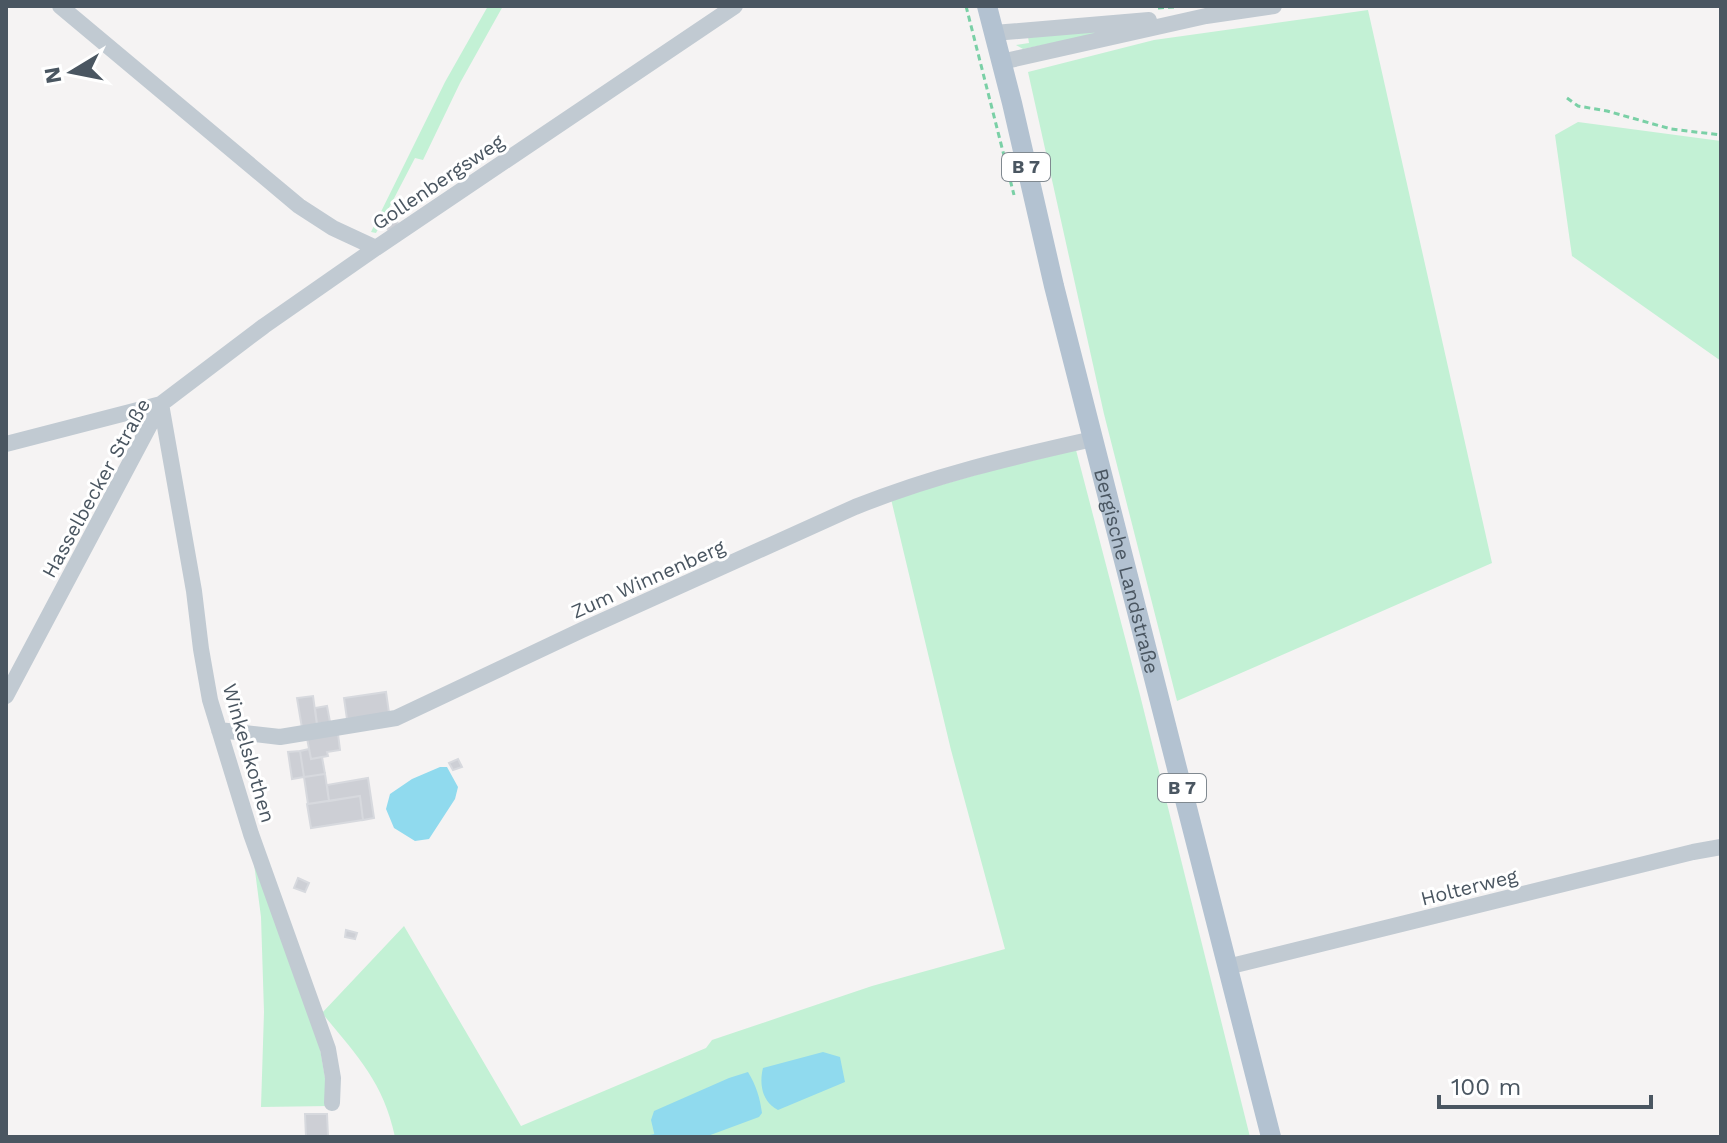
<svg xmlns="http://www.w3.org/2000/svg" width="1727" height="1143" font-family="'Work Sans',sans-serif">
<rect width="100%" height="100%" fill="#f5f3f3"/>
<!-- green -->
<path fill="#c3f1d5" d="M488,6H503L460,83L423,160L415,158L376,233L371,232L445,82Z
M1368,10L1492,563L1177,701L1104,414L1028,72L1154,40Z
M1102,29L1103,33L1023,49L1016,45L1029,43L1028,37Z
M1578,122L1721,141V361L1572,256L1555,135Z
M1076,450L1140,695L1250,1137H395C383,1081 357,1056 322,1013L404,926L521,1126L706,1048L712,1040L872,986L1005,949L951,750L891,499L997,469Z
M252,848L313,1009L330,1106L261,1107L264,1012L261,917Z"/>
<!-- water -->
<path fill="#90daee" d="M440,767H447L458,787L455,799L429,839L415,841L394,828L386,809L390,794L412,779Z
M823,1052L840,1057L845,1082L778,1110C762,1102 759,1084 763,1068Z
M748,1072C756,1085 760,1098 762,1113L759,1117L705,1137H655L651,1120L654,1111L729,1078Z"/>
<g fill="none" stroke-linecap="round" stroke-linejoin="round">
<!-- stream -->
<path stroke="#90daee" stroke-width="4" d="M650,1137L655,1136"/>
</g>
<!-- building -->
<path fill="#cdcfd5" stroke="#d7d9de" stroke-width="2" d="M394,217L399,225L389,231L384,224Z
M386,692L389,713L347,719L344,698Z
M313,696L317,725L302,728L297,698Z
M327,706L330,722L317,724L315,708Z
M338,734L340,750L327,752L328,756L311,759L307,738Z
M309,749L311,759L322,757L325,774L304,777L300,751Z
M300,751L304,777L292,779L288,752Z
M458,759L462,767L453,770L449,763Z
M325,774L329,801L308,804L304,777Z
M368,778L374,818L363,820L360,796L329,801L327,785Z
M360,796L363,820L311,828L307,804Z
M298,878L309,883L305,892L294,888Z
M346,930L357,933L355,939L345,937Z
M305,1114H327L328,1137H306Z"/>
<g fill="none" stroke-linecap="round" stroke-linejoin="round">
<!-- path -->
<path stroke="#7ad0a6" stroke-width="3" stroke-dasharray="6 4" stroke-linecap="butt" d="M966,6L1014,195
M1158,8L1174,7
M1567,98L1578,106L1607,111L1671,129L1721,135"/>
<!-- minor -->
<path stroke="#c1cad2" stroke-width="16" d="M60,6L299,206L333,228L376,248L735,6
M994,33L1149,20
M1001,62L1206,16L1274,6
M161,404L194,591L201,649L210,700L251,834L328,1049L333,1078L332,1103
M6,444L161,404
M6,696L161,404L264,326L376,248
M219,730L280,737L396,718L582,630L855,507C932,476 1012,457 1093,439
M1227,967L1693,852L1721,847"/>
<!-- major -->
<path stroke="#b3c2d1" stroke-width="20" id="s1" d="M987,6L1012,103L1054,286L1271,1137"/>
</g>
<g text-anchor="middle" stroke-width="6" stroke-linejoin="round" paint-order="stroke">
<!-- shield labels -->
<g fill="#fff" stroke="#808990" stroke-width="2">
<rect x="1002" y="153" width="48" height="28" rx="6"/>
<rect x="1158" y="774" width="48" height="28" rx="6"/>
</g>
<g font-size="18" font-weight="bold" fill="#4a5661">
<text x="1026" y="173">B 7</text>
<text x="1182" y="794">B 7</text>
</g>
<!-- street labels -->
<g font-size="20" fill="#4a5661" stroke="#fff">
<text transform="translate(438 182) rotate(-34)" y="7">Gollenbergsweg</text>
<text transform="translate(96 488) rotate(-61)" y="7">Hasselbecker Straße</text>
<text dy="7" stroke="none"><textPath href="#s1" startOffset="582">Bergische Landstraße</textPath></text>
<text transform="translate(648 579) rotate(-24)" y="7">Zum Winnenberg</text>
<text transform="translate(249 753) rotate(74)" y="7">Winkelskothen</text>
<text transform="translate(1469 887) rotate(-14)" y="7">Holterweg</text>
</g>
</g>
<!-- border -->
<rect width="1727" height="1143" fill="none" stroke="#4a5661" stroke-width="16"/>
<!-- north arrow -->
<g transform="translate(72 72) rotate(260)" stroke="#ffffff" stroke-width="6" paint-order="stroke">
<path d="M0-6L14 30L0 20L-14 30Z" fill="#4a5661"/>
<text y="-12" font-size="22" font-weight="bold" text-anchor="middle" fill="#4a5661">N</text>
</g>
<!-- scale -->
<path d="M1439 1095v12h212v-12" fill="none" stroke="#4a5661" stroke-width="4"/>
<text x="1451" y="1095" font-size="24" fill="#4a5661" stroke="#ffffff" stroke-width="6" paint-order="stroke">100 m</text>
</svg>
